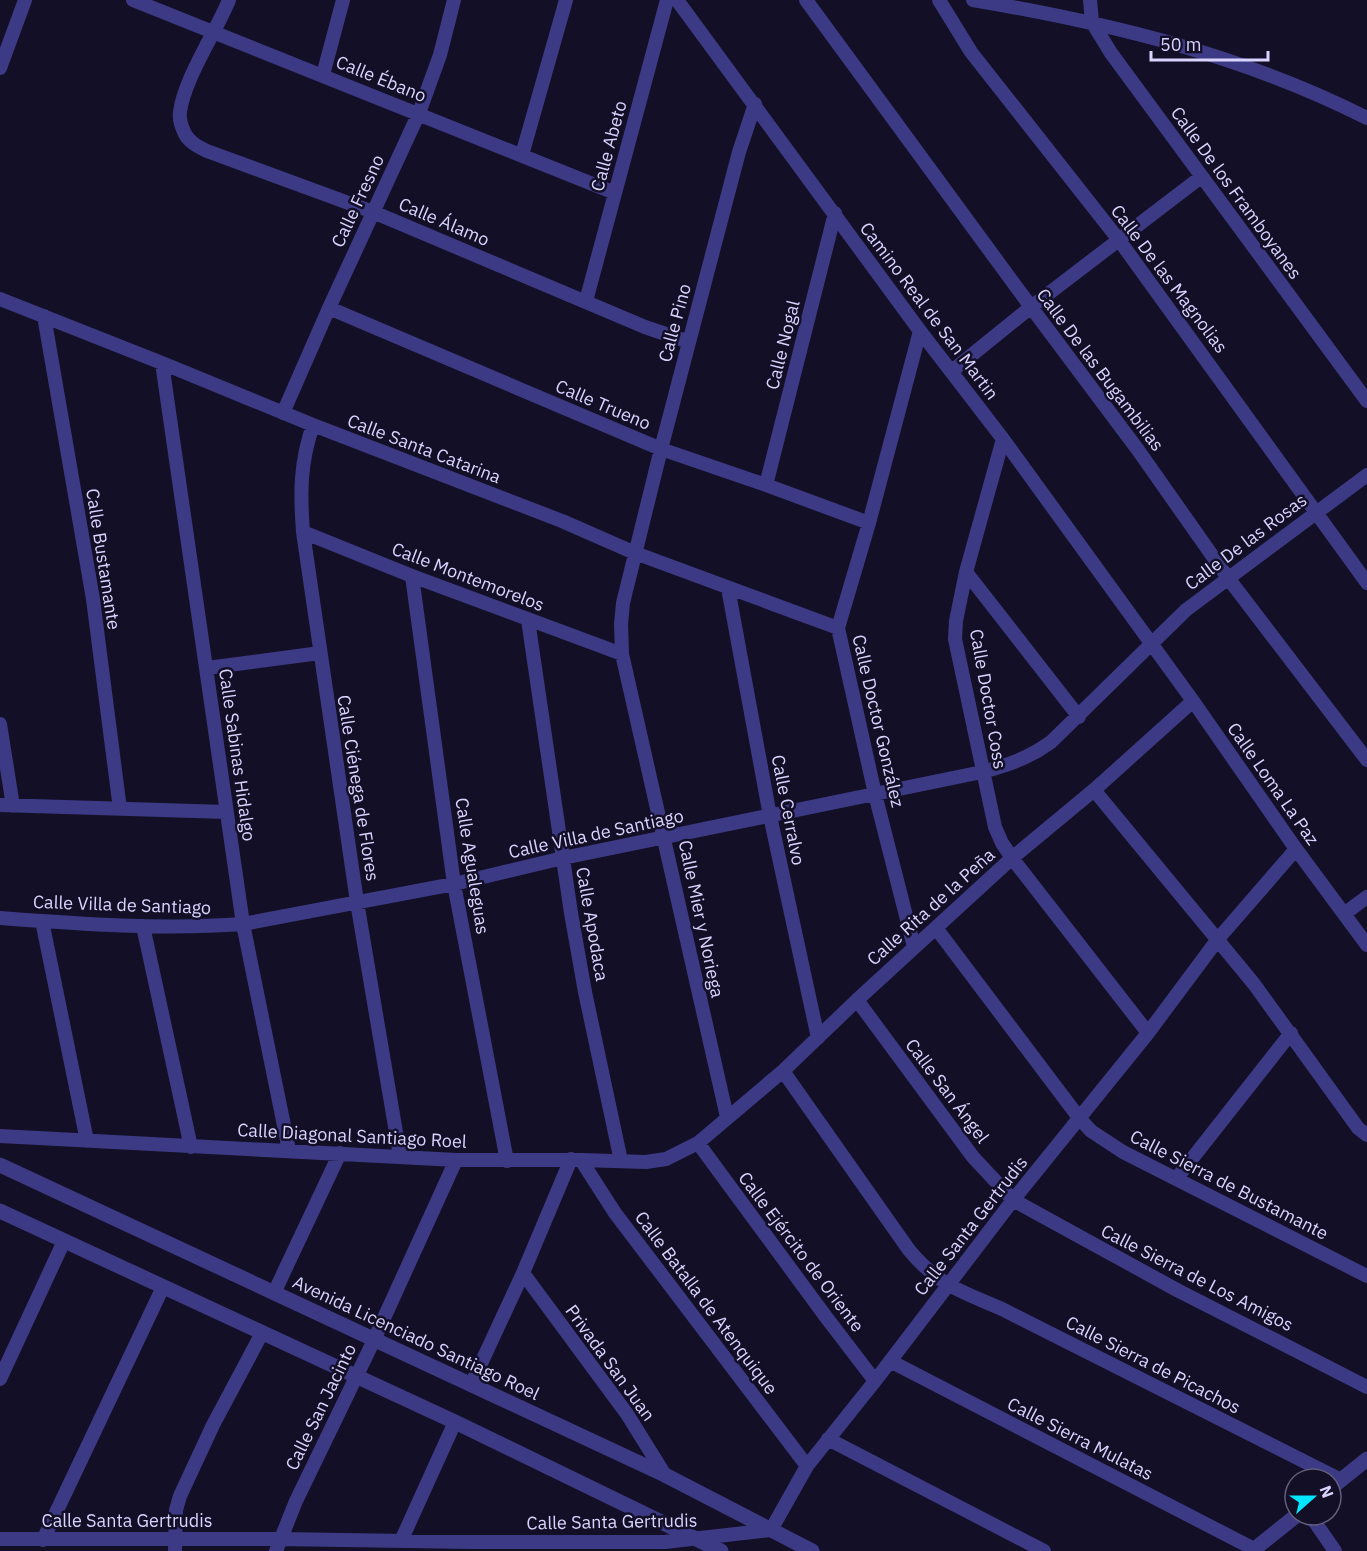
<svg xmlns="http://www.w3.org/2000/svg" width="1367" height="1551" font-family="'IBM Plex Sans',sans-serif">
<rect width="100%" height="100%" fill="#130f26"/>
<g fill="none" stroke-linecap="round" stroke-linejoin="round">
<!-- minor -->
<path stroke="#3d3a85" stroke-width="14" d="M133,0L615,193
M229,0C216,32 184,79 180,112C179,119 182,128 185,134C190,143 199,147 207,151L373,212L645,327L689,342
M677,0L920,331L1003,439L1193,701L1296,849L1367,945
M806,0L1031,307L1138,450L1228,578L1367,760
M939,0L971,52L1119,240L1367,583
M973,0C1109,23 1243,55 1367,118
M1090,0L1092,22L1111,53L1367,401
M0,68L25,0
M323,75L343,0
M522,155L566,0
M0,299L162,363L313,425L562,521L635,553L838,628
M586,301L667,0
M329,308L661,449L766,485L869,523
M44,316L93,599L120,809
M162,363L243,924L289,1150
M952,371L1031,307L1201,177
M283,413L329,308L419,113L440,55L454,0
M313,425C300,463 300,493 303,532L357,902L400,1156
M1003,439L966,572L956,621L955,639L995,827L1002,843L1012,858L1148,1033
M766,485L835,213
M303,532L412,576L622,654
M966,572L1079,717
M412,576L454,884L507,1161
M728,588L770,816L818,1038
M528,620L571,913L585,992L621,1161
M207,668L320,653
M0,724L13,806
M1094,790L1254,984L1358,1128L1367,1135
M0,805L226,812
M1344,914L1367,897
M0,918C80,924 163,930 243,924L454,884L563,858L982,772C1008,765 1029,758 1051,742L1186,610L1367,475
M42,921L87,1141
M143,926L191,1147
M936,928L1080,1119L1091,1131L1123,1152L1367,1276
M914,947L875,794L838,628L869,523L920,331
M857,1000L973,1157L1013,1200L1177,1290L1367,1387
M783,1071L909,1250C939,1286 961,1291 1002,1309L1341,1480
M727,1117L622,654L621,624L623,603L661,449L739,152L755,104
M0,1136L456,1160H581L646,1162L666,1159L698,1143L783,1071L857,1000L1012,858L1094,790L1193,701
M698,1143L826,1317L875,1381
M581,1160L615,1213L807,1466
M1176,1179L1291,1033
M523,1273L627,1414L665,1475
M274,1293L340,1153
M890,1361L1254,1549
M0,1379L64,1241
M471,1385L523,1273L571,1159
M828,1439L1044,1551
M1310,1515L1335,1551
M0,1539H279L471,1542H665L771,1530L807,1466L875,1381L1013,1200L1148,1033L1218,939L1296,849
M43,1540L163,1287
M401,1541L455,1422
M175,1551L176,1510L180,1496L213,1425L262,1333
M276,1551L296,1501L374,1340L456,1160"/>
<!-- tertiary -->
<path stroke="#3d3a85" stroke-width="15" d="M0,1165L665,1475L812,1551
M0,1211L455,1422L721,1551
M1331,1488L1367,1459
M1252,1551L1297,1515"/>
</g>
<g text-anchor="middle" stroke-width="5" stroke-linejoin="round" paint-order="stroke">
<!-- street labels -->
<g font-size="18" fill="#d9d4ff" stroke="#130f26">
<text transform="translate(381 79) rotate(22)" y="6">Calle Ébano</text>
<text transform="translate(609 146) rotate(-75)" y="6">Calle Abeto</text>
<text transform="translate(1236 193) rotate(54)" y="6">Calle De los Framboyanes</text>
<text transform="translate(358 201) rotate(-65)" y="6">Calle Fresno</text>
<text transform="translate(444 222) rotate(23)" y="6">Calle Álamo</text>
<text transform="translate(1169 279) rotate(53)" y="6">Calle De las Magnolias</text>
<text transform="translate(929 311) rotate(53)" y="6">Camino Real de San Martin</text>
<text transform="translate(675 323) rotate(-75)" y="6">Calle Pino</text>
<text transform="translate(783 345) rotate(-76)" y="6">Calle Nogal</text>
<text transform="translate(1100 370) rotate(53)" y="6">Calle De las Bugambilias</text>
<text transform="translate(603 405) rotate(23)" y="6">Calle Trueno</text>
<text transform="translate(424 449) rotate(21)" y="6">Calle Santa Catarina</text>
<text transform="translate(1246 542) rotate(-37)" y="6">Calle De las Rosas</text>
<text transform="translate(103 559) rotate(81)" y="6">Calle Bustamante</text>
<text transform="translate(468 577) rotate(21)" y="6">Calle Montemorelos</text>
<text transform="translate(988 699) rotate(80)" y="6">Calle Doctor Coss</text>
<text transform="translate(878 721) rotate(77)" y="6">Calle Doctor González</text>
<text transform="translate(237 755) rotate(82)" y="6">Calle Sabinas Hidalgo</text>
<text transform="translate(1273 784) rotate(55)" y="6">Calle Loma La Paz</text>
<text transform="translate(358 788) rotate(81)" y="6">Calle Ciénega de Flores</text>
<text transform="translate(788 810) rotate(79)" y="6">Calle Cerralvo</text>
<text transform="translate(596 834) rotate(-12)" y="6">Calle Villa de Santiago</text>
<text transform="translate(472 866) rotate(81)" y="6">Calle Agualeguas</text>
<text transform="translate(122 905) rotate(2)" y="6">Calle Villa de Santiago</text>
<text transform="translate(931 907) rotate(-42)" y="6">Calle Rita de la Peña</text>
<text transform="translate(701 919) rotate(78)" y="6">Calle Mier y Noriega</text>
<text transform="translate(592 924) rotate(80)" y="6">Calle Apodaca</text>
<text transform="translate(947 1091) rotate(53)" y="6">Calle San Ángel</text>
<text transform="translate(352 1136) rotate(3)" y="6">Calle Diagonal Santiago Roel</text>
<text transform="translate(1229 1185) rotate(27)" y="6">Calle Sierra de Bustamante</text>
<text transform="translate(971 1226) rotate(-52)" y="6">Calle Santa Gertrudis</text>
<text transform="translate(801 1252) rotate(53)" y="6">Calle Ejército de Oriente</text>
<text transform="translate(1197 1278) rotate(27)" y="6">Calle Sierra de Los Amigos</text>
<text transform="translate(706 1303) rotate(53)" y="6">Calle Batalla de Atenquique</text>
<text transform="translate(416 1338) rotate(25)" y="6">Avenida Licenciado Santiago Roel</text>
<text transform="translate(610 1363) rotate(54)" y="6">Privada San Juan</text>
<text transform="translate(1153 1365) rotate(27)" y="6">Calle Sierra de Picachos</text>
<text transform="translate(321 1407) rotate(-64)" y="6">Calle San Jacinto</text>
<text transform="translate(1080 1439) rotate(27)" y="6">Calle Sierra Mulatas</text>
<text x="127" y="1527">Calle Santa Gertrudis</text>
<text transform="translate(612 1522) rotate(-1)" y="6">Calle Santa Gertrudis</text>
</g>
</g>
<!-- north arrow -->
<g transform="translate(1313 1497) rotate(69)"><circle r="28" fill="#130f26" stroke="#625e7d" stroke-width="1.5"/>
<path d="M0-4.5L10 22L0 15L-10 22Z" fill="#00e5ff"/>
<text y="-9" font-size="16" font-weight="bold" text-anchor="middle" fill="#d9d4ff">N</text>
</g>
<!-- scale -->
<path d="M1151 51v9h117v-9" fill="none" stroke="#d9d4ff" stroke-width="3"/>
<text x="1160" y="51" font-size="18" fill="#d9d4ff" stroke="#130f26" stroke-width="4.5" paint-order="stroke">50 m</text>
</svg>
